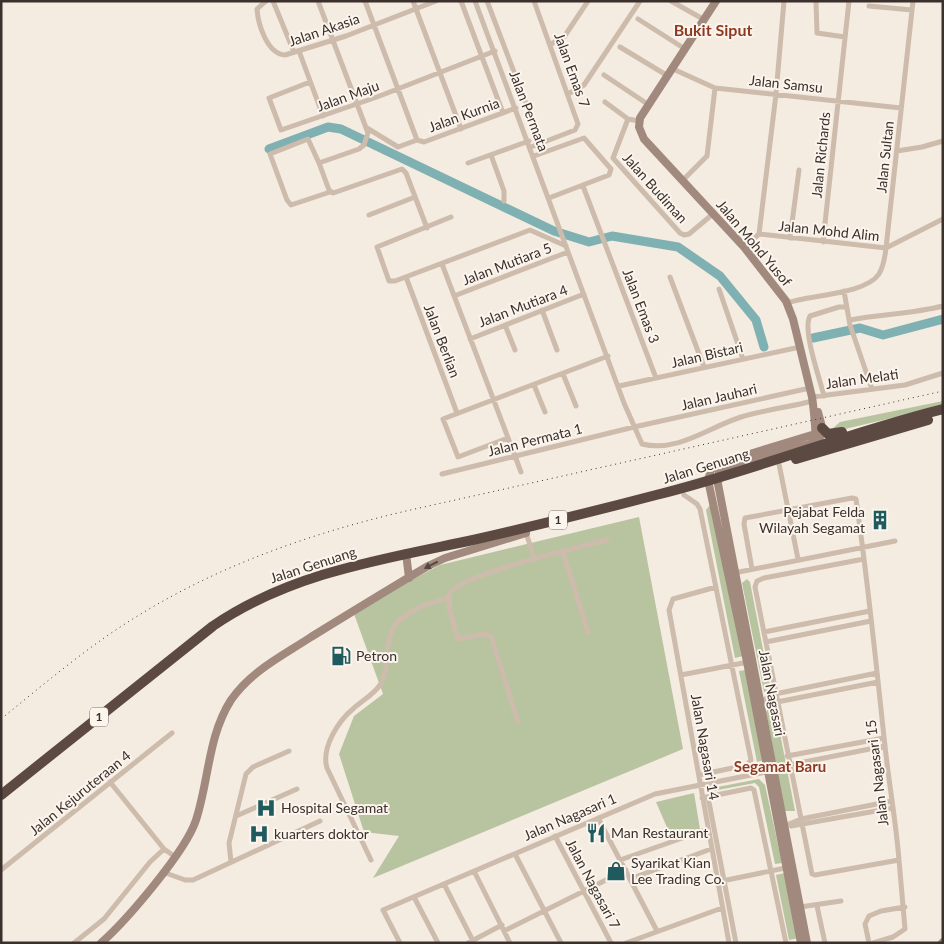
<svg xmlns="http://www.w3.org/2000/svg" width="944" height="944" font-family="Lato,sans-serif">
<rect width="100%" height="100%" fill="#f4ebe1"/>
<!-- green -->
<path fill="#b8c4a0" d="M943,401V406L832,432L833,428L840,422Z
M710,505L743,656L735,658L706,510Z
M639,517L683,749L373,878L399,836L364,832L339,754L354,716L383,694L353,611L440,565Z
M747,579L750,582L771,691L764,692L742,583Z
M746,670L764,760L757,762L739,671Z
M770,705L775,707L795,811H785L766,712Z
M759,779L765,785L782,863L775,864L759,787L755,783L707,792V789Z
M694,793L700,829L672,839L656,802Z
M785,873L799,938L789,940L776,875Z"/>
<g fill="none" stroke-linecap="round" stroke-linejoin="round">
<!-- river -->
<path stroke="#7fb0b2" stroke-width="9" d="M269,149L328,127L341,129L554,231L589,242L612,236L678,247L720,276L756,320L764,347
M813,338L860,328L883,335L943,319"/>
<!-- street -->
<path stroke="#cdbbac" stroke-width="5" d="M266,1L257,9C258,24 267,54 285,55L346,36L436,1
M273,1L294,52
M318,1L368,133L364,145L359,149L319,163L329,190L333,193L339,191L402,169L406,173L427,228
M365,1L417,140
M413,1L461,129
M461,1L503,113
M475,1L624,403L642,444C677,453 709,427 741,417C764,410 789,407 813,401
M487,1L541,143
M671,1L703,19
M816,1L817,33L845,37
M869,6L912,10
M638,19L685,49
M551,44L564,37L588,1
M620,47L668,76
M299,51L323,116
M673,69L715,88L901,108
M604,75L649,105
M310,82L269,98L281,130L377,97L495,51
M568,94L584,85L640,1
M605,102L628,119L639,121
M628,119L613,158L680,233L684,235L689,234L714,213
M367,128L398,147L417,140L424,142L516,108
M531,147L575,130L578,124L534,1
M897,151L922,147L943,141
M491,155L504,191V201
M534,156L584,138L611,169L609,175L549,198
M319,163L308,139L270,154L287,200L291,205L330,192
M468,163L529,141
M683,180L707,156L715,88
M583,186L656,378
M369,215L415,197
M451,217L377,247L389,281H395L530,230L566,246
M759,234L776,94L784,1
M790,238L799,170
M823,242L849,1
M744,247L759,234L886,248L943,219
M442,264L521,472
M406,277L457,413
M670,277L704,367
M719,289L743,359
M844,291L850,325L872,389
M454,296L568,252
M787,303C810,295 866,294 879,274C883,267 885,257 886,248L913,1
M542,310L557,350
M850,320C881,314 912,314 943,306
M505,325L515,350
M470,339L584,294
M563,374L576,406
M534,385L545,412
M619,386L800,347
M824,396C820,379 802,330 810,316L839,307H845
M812,397L905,385L943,373
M508,438L458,457L443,419L608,356
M779,464L798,559
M442,474L634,427L810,388
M684,495L697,504L700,509L751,760L747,765L699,775
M526,533L535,560
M563,552L588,632
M752,569L744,524L745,518L852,498L856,499C868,581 876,664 885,746C889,784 896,822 899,860L815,875L812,874L755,587L757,581L764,578L864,559
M734,573L895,541
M716,587L673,599L669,610L729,943
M764,632L870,611
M766,642L871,621
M681,675L748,662
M759,702L775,694L877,673
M763,702H777L878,682
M518,722L491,636L484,634L458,639L449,608V594C463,573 577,548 607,540
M787,756L884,738
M789,765L885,746
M110,782L164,849L174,856
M708,797L736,943
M702,798L751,788L754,790L786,943
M236,816L297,789
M598,818L657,931
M791,826L893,808
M782,827L801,819L892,801
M555,836L611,943
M515,854L561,943
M371,860L327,768C321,748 338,721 354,708C363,700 373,695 380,685C392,666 381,637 400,620C413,607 432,603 448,598
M620,860L708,829
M231,862L229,843L246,774L253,767L289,751
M1,870L172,733
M474,871L510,943
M163,872L185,880H193L320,821
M630,879L711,849
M722,881L790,867
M444,884L474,943
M414,897L438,943
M817,906L825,943
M800,907L841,901
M504,931L626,870
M74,943L104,919L150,862L164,849
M400,943L383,910L655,794L771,771
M468,943L502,925
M626,943L722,908
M869,943L865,924L869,916L881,911L905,907
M873,943L893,937L905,929L899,860"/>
<!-- secondary -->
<path stroke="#a18a7d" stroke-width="8" d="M716,1L640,118L639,127L644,139L744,247L786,301L793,319L812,397C813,403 816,430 815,434L717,464L711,470L708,480L747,662L801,943
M406,553L409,578
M101,943C127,920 186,851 196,820C209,780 208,736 231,700C251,671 282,656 311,637C350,613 389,589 428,566L445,558L526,533
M807,943L718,484L719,472L722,469L810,444C828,436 822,428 818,412
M942,943L943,942"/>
<!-- highway -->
<path stroke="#5c4a42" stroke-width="10" d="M822,428L828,434L842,432
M796,459L928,420
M1,795L213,626C290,573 383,559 473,540C534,526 595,511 656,495C753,471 846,433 943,409"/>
<!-- rail -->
<path stroke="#3b302b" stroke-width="1" stroke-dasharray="1 4" stroke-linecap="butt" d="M1,719C33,693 64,667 97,643C190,576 295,537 406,511L943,391"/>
</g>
<!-- one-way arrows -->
<defs><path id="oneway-solid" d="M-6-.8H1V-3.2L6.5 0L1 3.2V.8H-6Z" transform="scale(1.25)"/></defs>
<use fill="#544640" href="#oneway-solid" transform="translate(431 565) rotate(153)"/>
<!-- icons -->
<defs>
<symbol id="building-bare" viewBox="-9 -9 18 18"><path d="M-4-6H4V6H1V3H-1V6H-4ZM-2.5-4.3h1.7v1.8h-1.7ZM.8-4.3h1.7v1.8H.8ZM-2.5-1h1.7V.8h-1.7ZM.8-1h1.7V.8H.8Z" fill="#1f5a5e" stroke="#fbf5ee" stroke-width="2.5" paint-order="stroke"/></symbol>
<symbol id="fuel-bare" viewBox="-9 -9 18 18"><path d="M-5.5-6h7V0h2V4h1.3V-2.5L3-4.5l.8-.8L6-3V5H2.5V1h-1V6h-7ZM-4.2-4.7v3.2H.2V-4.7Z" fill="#1f5a5e" stroke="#fbf5ee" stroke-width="2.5" paint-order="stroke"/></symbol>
<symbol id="hospital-bare" viewBox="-9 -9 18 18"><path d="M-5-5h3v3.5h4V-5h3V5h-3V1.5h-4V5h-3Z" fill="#1f5a5e" stroke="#fbf5ee" stroke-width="2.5" paint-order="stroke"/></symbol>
<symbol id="restaurant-bare" viewBox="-9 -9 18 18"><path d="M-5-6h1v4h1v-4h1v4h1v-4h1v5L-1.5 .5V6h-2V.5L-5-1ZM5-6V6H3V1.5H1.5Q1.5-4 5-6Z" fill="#1f5a5e" stroke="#fbf5ee" stroke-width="2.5" paint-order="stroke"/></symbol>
<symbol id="shop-bare" viewBox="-9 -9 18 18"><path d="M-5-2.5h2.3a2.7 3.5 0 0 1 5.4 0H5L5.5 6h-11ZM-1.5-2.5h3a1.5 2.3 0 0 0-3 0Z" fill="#1f5a5e" stroke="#fbf5ee" stroke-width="2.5" paint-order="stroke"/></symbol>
</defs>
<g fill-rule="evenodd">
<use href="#building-bare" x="866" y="506" width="28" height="28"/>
<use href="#fuel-bare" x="327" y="642" width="28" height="28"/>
<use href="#hospital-bare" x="252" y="794" width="28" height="28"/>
<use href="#restaurant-bare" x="582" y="819" width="28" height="28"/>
<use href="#hospital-bare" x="245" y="820" width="28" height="28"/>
<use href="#shop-bare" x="602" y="857" width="28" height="28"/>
</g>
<g text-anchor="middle" stroke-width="4" stroke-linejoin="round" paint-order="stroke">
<!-- shield labels -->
<g fill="#fbf5ee" stroke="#756b66" stroke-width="1">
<rect x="549" y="510.5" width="18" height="19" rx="4"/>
<rect x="90" y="707.5" width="18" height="19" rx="4"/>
</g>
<g font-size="12" font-weight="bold" fill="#3b302b">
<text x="558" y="524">1</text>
<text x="99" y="721">1</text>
</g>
<!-- street labels -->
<g font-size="14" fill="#3b302b" stroke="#fbf5ee">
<text transform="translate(324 30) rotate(-19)" y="5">Jalan Akasia</text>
<text transform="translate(572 70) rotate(70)" y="5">Jalan Emas 7</text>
<text transform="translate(786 84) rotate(6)" y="5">Jalan Samsu</text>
<text transform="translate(348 96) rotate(-20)" y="5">Jalan Maju</text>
<text transform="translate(529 111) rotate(69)" y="5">Jalan Permata</text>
<text transform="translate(464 115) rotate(-20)" y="5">Jalan Kurnia</text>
<text transform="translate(821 155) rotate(-84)" y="5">Jalan Richards</text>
<text transform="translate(885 157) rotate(-84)" y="5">Jalan Sultan</text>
<text transform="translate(655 188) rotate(48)" y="5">Jalan Budiman</text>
<text transform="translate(829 231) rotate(6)" y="5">Jalan Mohd Alim</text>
<text transform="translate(754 243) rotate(50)" y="5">Jalan Mohd Yusof</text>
<text transform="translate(507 264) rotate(-21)" y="5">Jalan Mutiara 5</text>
<text transform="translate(523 306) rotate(-21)" y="5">Jalan Mutiara 4</text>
<text transform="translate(641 306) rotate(69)" y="5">Jalan Emas 3</text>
<text transform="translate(442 341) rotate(69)" y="5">Jalan Berlian</text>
<text transform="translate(707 355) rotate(-13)" y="5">Jalan Bistari</text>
<text transform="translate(862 379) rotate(-8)" y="5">Jalan Melati</text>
<text transform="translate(719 397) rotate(-13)" y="5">Jalan Jauhari</text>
<text transform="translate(535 440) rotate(-14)" y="5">Jalan Permata 1</text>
<text transform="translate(706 466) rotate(-17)" y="5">Jalan Genuang</text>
<text transform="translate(313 565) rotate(-18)" y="5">Jalan Genuang</text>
<text transform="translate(772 693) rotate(79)" y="5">Jalan Nagasari</text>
<text transform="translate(705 747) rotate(80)" y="5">Jalan Nagasari 14</text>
<text transform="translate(877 773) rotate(-97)" y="5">Jalan Nagasari 15</text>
<text transform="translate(80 793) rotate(-39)" y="5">Jalan Kejuruteraan 4</text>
<text transform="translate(570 817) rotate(-23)" y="5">Jalan Nagasari 1</text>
<text transform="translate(593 884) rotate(62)" y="5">Jalan Nagasari 7</text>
</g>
<!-- poi labels -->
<g font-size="14" fill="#3b302b" stroke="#fbf5ee" text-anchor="start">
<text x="865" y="517" text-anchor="end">Pejabat Felda<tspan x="865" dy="16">Wilayah Segamat</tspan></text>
<text x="356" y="661">Petron</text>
<text x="281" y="813">Hospital Segamat</text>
<text x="611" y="838">Man Restaurant</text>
<text x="274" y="839">kuarters doktor</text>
<text x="631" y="868">Syarikat Kian<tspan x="631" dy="16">Lee Trading Co.</tspan></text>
</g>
<!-- neighbourhood labels -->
<g font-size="15" font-weight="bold" fill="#8c3b22" stroke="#fbf5ee">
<text x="780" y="772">Segamat Baru</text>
</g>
<!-- quarter labels -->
<g font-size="16" font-weight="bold" fill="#8c3b22" stroke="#fbf5ee">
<text x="713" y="36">Bukit Siput</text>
</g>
</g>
<!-- border -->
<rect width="944" height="944" fill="none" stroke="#3b302b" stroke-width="5"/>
</svg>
